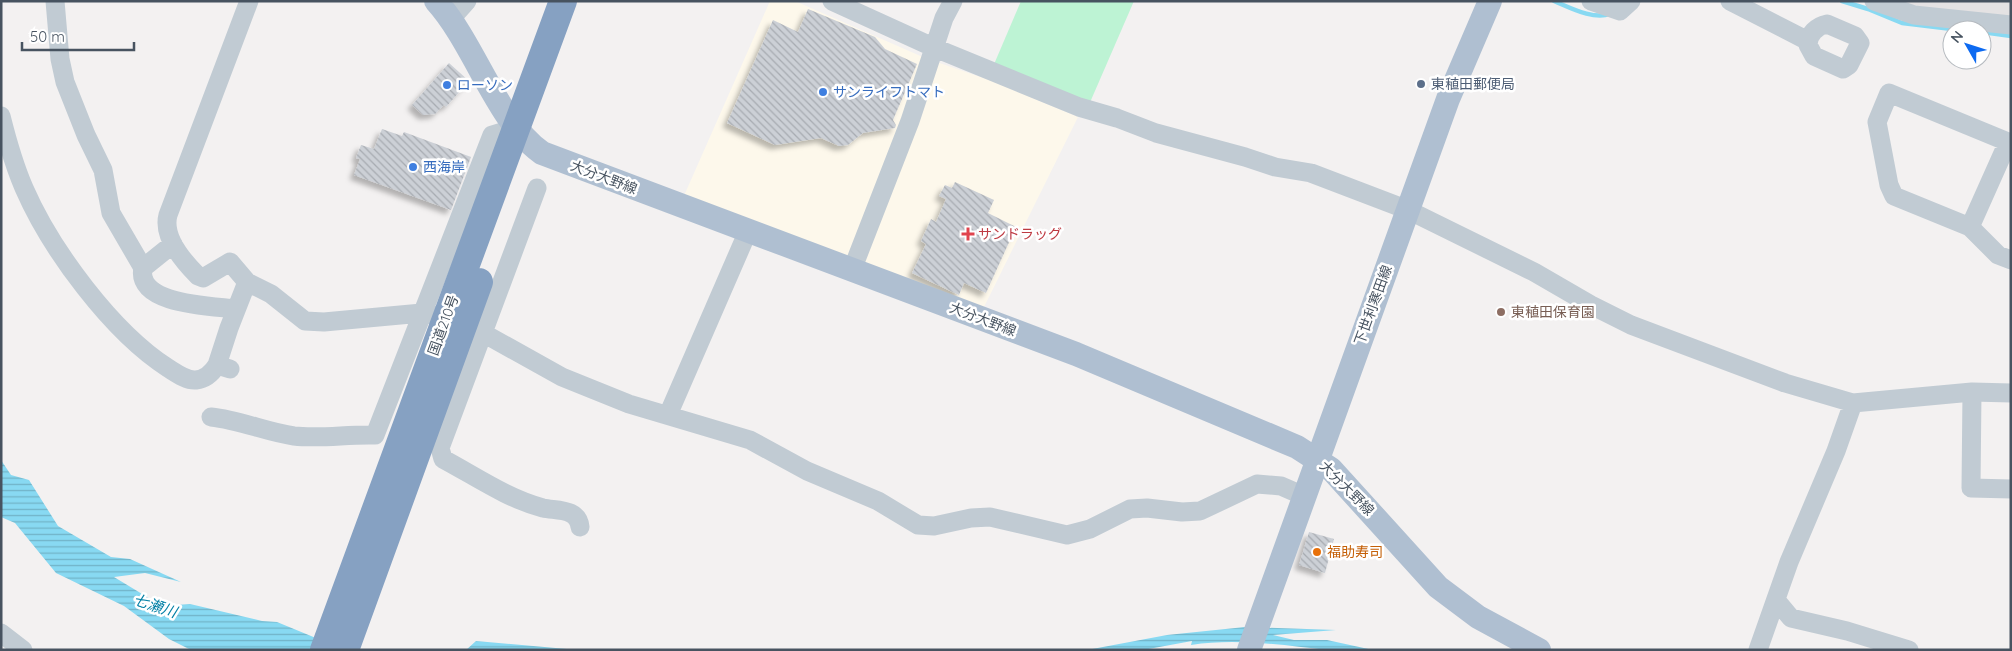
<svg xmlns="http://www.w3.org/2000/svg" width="2012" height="651" font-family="Quicksand,'Noto Sans JP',sans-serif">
<defs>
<pattern id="water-rules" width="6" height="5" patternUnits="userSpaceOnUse" patternTransform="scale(1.25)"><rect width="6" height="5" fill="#88d9f2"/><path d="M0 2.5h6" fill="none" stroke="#71b3c7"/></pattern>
<pattern id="building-back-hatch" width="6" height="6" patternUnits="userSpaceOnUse" patternTransform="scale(1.25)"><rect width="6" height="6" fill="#ccd0d6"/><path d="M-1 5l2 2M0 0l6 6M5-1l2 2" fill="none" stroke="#a7abb1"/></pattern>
<filter id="shadow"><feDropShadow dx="-4.5" dy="4.5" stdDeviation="2.5" flood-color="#0004"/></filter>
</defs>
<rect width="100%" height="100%" fill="#f3f1f1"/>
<!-- commercial -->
<path fill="#fdf8eb" d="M770,1H795L925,58L992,81L1078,117L982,311L683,198Z"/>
<!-- education -->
<path fill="#e4e2e3" d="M1886,1H2011V21Z"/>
<!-- green -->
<path fill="#bdf3d4" d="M1021,1H1134L1088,107L992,69Z"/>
<!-- water -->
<path fill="url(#water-rules)" d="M1,460L11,475L29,480L58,526L111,557L130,559L181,582L145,573L114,577L162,606L190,604L262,621L277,622L345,650H191L169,639L124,606L56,573L15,523L1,517Z
M1245,627L1336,630L1273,635L1294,640H1327L1373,650C1358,650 1342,651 1327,650C1282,645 1236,638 1191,645L1192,641L1143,650H1087L1167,635Z
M476,641L578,650H466Z"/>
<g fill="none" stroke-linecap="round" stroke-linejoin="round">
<!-- stream -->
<path stroke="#88d9f2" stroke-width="4.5" d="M1554,1C1571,8 1593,20 1610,14
M1842,1L1868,9L1902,23L1960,30
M1982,32L2011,36"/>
</g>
<!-- building -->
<path fill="url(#building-back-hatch)" filter="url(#shadow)" d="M808,9L875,37L885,49L917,64L893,120L896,125L895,128L863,133L848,145L839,146L821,138L775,145L727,123L773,20L798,32Z
M449,63L469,81L446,107L444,105L435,114L423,115L412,105Z
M382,129L402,136L404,132L471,157L451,210L354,175L360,159L356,158L361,145L374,149Z
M955,182L994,200L988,213L1016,227L986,293L964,283L959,295L912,273L926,244L921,241L931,219L936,222L946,199L939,196L945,185L952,188Z
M1309,532L1334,539L1325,573L1299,565Z"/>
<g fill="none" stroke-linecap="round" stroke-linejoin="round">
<!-- minor -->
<path stroke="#c1cbd3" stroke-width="19" d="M55,1L60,59L65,82L86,135L103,170L111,213L143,268
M249,1L168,215C162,237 184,262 198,276L203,278L230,262L247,282L271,294L305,321L324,322L422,313L446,317
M832,1L935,48L1079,107L1117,118L1156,133L1245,157L1275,167L1311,173L1408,210L1534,272L1591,305L1631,325L1785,383L1853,403L1972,392L2011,393
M1591,1L1620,11L1631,1
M1730,1L1808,41
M1874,1L1914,15L2011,25
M451,19L467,1
M1827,24L1855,36L1860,43L1849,65L1843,69L1814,56L1808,45C1808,34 1817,26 1827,24Z
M1,116C7,140 14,165 24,188C51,250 112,332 168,368C176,373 187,381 196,380C206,379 212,373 217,365
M537,188L440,448L443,459C475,476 508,499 543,508C557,511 578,508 580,527
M1970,227L2008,142L1889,93L1877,122L1889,185L1894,196L1970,227L1998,255L2011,260
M173,244L143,268C135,305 213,306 236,309
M852,270L910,121L944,18L953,1
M463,326L483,333L562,377L629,404L750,440L807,471L878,501L918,525L934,526L971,518L990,517L1067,535L1090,529L1130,509L1147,508L1182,512L1200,511L1257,484L1281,486L1304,496
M230,369L217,365L229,328L247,282
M1972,392L1971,488L2011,489
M668,415L748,231
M211,417C240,420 266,432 294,436C321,439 348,434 375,435L492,135L516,128
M1776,600L1791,618L1847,631L1909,650
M1,633L23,650
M1758,650L1789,562L1836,451L1853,403"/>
<!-- major -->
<path stroke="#afbfd1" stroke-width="24" d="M436,1C475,44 497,122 542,153L1076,354L1297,447L1331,469L1438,587L1478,617L1539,650
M1249,650L1448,99L1490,1"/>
<!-- highway -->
<path stroke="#86a1c2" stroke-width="28" d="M324,650L563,1
M345,650L479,282"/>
</g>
<!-- markers -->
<circle fill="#5c6f8a" stroke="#fff" stroke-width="2" cx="1421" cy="84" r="5"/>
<g fill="#3f7fe0" stroke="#fff" stroke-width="2">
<circle cx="447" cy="85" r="5"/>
<circle cx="823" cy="92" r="5"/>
<circle cx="413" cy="167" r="5"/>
</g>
<path fill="#e0444e" stroke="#fff" stroke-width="2" d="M965.5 226.5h5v5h5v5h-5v5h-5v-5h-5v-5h5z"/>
<circle fill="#8d6e63" stroke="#fff" stroke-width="2" cx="1501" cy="312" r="5"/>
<circle fill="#e8710a" stroke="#fff" stroke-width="2" cx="1317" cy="552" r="5"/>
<g text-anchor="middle" stroke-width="5" stroke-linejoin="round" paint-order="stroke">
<!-- service labels -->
<g font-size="14" fill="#4e5e75" stroke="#fff" text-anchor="start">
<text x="1431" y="89">東稙田郵便局</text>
</g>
<!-- shop labels -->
<g font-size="14" fill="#366cbe" stroke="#fff" text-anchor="start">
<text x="457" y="90">ローソン</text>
<text x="833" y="97">サンライフトマト</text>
<text x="423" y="172">西海岸</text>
</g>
<!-- street labels -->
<g font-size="14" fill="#475360" stroke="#fff">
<text transform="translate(604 177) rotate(21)" y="5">大分大野線</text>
<text transform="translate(1373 305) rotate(-70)" y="5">下世利寒田線</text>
<text transform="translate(983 319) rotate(21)" y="5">大分大野線</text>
<text transform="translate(443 325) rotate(-70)" y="5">国道210号</text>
<text transform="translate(1347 488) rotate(45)" y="5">大分大野線</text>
</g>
<!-- health labels -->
<g font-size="14" fill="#be3a42" stroke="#fff" text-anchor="start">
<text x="978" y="239">サンドラッグ</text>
</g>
<!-- education labels -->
<g font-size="14" fill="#785e54" stroke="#fff" text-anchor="start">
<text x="1511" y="317">東稙田保育園</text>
</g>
<!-- food labels -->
<g font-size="14" fill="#c56008" stroke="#fff" text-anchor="start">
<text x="1327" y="557">福助寿司</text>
</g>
<!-- water labels -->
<g font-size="15" font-style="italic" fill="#0480a6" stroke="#fff">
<text transform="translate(155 606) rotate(18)" y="5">七瀬川</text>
</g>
</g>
<!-- border -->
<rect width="2012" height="651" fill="none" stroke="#475360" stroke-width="5"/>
<!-- north arrow -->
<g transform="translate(1967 45) rotate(309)"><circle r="24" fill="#ffffff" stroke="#b5babf"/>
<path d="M0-4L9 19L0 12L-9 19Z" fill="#0d6af1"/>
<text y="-8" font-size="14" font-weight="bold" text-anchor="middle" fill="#475360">N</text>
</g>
<!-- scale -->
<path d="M22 42v8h112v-8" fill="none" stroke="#475360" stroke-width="2.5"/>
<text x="30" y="42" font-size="15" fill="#475360" stroke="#ffffff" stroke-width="4" paint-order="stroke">50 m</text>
</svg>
